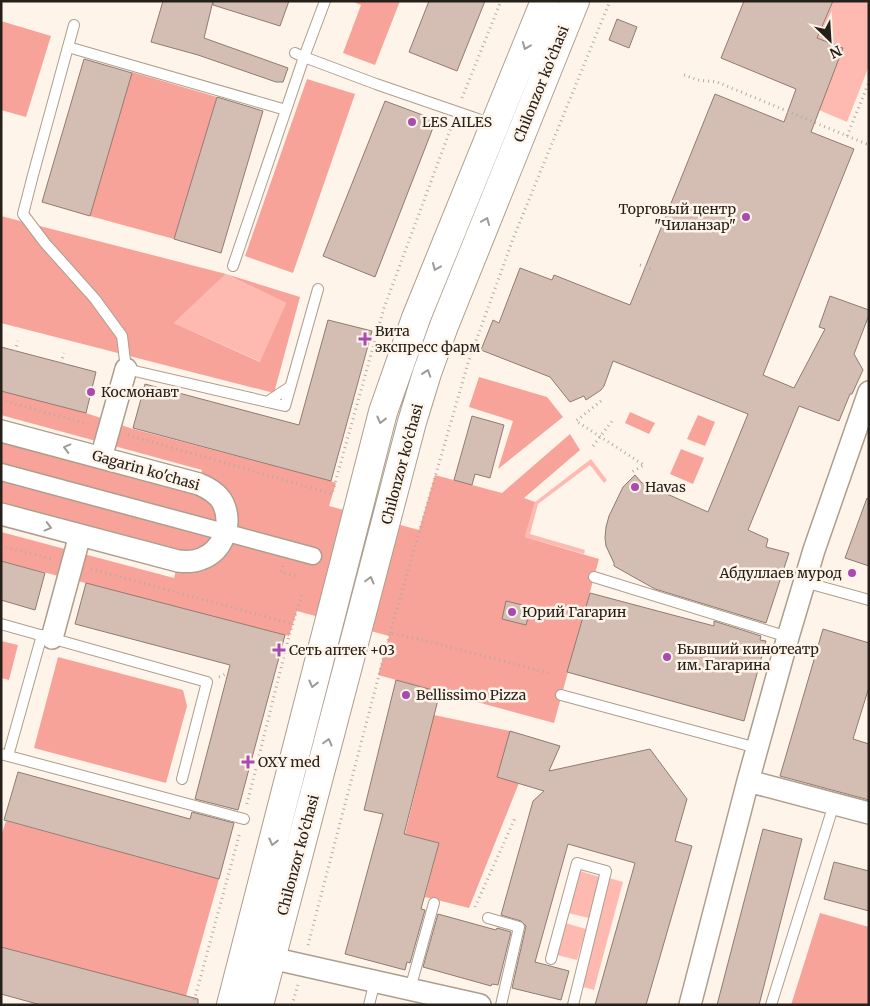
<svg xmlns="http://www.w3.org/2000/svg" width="870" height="1006" font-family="Merriweather,serif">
<rect width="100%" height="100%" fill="#fff4e9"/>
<!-- green -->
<path fill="#febab1" d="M833,1H869V66L847,122L819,110L843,48L817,38Z
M226,274L286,303L261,362L174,323Z
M591,459L607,480L604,483L590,465L538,504L530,534L585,550L584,554L525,537L535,502Z
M580,871L600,877L589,918L568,913Z
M609,878L623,882L594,990L580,986Z
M565,923L586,929L577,960L557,955Z"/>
<!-- forest -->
<path fill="#f8a399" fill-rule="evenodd" d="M351,1H400L375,65L343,53L361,5Z
M1,21L51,36L26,117L1,110Z
M132,72L217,97L174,239L90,216Z
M307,79L355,94L293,273L245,256Z
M1,216L226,274L300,297L274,393L1,323ZM226,274L286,303L260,362L174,323Z
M479,377L547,397L563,417L498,469L513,421L469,407Z
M1,391L86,413L133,429L331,481L336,483L329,506L419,530L435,475L502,493L570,434L580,450L524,498L535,502L525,537L599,559L554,723L378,675L389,636L297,611L289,636L1,561V532L174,578L181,551L1,503V442L196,494L202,470L1,415Z
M630,412L655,423L649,434L625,423Z
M698,415L715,422L705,446L687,439Z
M681,449L704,458L693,484L670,474Z
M1,641L18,645L9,680L1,678Z
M58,657L183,690L187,706L166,783L34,748Z
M434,715L510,731L519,783L469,908L425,897L439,843L405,834Z
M6,821L219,879L186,996L1,947V836Z
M820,913L869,927V1005H791Z"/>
<!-- building -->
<path fill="#d4bdb2" stroke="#907b70" d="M163,1H213L204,38L288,68L283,82H276L198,55L151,42Z
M213,1H289L280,26L213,5Z
M429,1H485L457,71L409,52Z
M744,1H833L817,38L843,48L811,132L854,149L763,375L794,388L825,329L819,327L830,296L869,310V315L854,354L863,370L852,394H850L839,421L799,406L748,530L768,539L766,547L789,553L766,623L655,589L614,566V563L606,546L605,538L606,527L609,516L623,487L635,475L642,483L708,512L748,414L613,361L604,386L601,390L586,400L584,396L570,402L550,377L481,350L493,320L499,323L520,268L552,280L554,275L630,305L715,94L784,122L796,89L721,58Z
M617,19L637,27L629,48L609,40Z
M84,59L132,73L90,216L42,202Z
M217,97L263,111L221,253L174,239Z
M385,101L436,120L375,277L323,256Z
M328,320L372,331L331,481L133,428L145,384L299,425Z
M1,347L96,372L86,413L1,391Z
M472,416L504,425L490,478L475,474L472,485L454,480Z
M867,498L869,499V566L845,558Z
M1,561L45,573L35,610L1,600Z
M86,583L285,635L238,810L195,799L230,665L75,624Z
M590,593L714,626V621L761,636L760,640L766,641L744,721L567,672Z
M506,601L531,607L526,625L502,619Z
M823,629L869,643V687L853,739L869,744V800L780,776Z
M396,680L440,692L404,834L439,843L421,909L425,910L410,963L407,962L405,970L345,954L383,814L364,810Z
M510,731L560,746L549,771L650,749L687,799L675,841L692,846L646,1005H595L635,863L568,844L535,962L569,971L561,1000L512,988L526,926L521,921L501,915L533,801L544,791L497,777Z
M18,772L190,819L192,812L234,823L219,879L4,820Z
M763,829L802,839L759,1005H717Z
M834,862L869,871V911L824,899Z
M438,914L496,930L497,928L511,932L498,985L492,984L491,986L423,967Z
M1,947L198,999V1005H41L1,994Z"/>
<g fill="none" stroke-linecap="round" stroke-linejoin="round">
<defs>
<path id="service" d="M325,1L304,57L376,84L495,125
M74,25L33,175L23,214L45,243L95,299L122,336L126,369L285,406L318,289
M68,47L286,110
M233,266L304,57L295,53
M267,402L290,387
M594,577L788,637
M804,582L869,600
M1,624L207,682L182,779
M561,695L757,748
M1,754L244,819
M8,756L42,635
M488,918L519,927L501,1005
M551,959L577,863L606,871L573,1005
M410,989L434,903
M369,1005L375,981
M771,1005L834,804"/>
<path id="pedestrian" d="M1,472L313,556"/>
<path id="minor" d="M1,431L199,484C208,488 218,493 223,503C233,524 223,551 201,559C194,562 186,562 178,561L1,514
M101,458L126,369
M52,638L80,535
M748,781L869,813
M271,958L480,1005
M690,1005L748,781L788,637L814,550L869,392"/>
<path id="secondary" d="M231,1005L383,412L416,318L545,1
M259,1005L412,422L427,373L444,326L575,1"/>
</defs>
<!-- service casing -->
<use href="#service" stroke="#ae9e8d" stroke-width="12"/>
<!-- pedestrian casing -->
<use href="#pedestrian" stroke="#ae9e8d" stroke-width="19"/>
<!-- minor casing -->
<use href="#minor" stroke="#ae9e8d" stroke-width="24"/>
<!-- secondary casing -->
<use href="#secondary" stroke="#ae9e8d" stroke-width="30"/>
<!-- path -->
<path stroke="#b5aba2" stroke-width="3" stroke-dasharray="1 4" stroke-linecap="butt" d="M684,75L698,80L717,82L869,145
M462,98L501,1
M847,136L869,82
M640,265L651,269
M15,351L18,341
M61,363L64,353
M1,400L88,424
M601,401L576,421L644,465L630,473
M128,435L332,494L384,308L452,125
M593,446L612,421
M1,546L52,559
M283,566L281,572L296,576
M91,569L293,624
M390,633L468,363L513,239L610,1
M219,677L228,673
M247,804L289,636L302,594
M475,907L516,816
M308,945L390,633L431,642L552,674
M193,1005L240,832
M292,1005L298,985"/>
<!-- service -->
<use href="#service" stroke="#fff" stroke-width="10"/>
<!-- pedestrian -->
<use href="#pedestrian" stroke="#fff" stroke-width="16"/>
<!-- minor -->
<use href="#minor" stroke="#fff" stroke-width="21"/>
<!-- secondary -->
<use href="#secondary" stroke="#fff" stroke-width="28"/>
</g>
<!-- one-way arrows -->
<defs><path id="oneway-chevron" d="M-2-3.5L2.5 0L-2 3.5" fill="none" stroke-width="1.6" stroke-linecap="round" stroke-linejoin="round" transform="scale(1.25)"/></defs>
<g stroke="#9d9b98">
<use href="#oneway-chevron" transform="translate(526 46) rotate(112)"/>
<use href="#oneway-chevron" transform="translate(486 221) rotate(-68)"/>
<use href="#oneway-chevron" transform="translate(436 267) rotate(112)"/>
<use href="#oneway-chevron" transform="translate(427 373) rotate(-71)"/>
<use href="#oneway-chevron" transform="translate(381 420) rotate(104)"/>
<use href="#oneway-chevron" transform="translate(67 448) rotate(-165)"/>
<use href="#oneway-chevron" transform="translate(48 527) rotate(15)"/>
<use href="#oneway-chevron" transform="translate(370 580) rotate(-75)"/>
<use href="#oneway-chevron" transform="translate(313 684) rotate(104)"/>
<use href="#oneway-chevron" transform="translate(328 742) rotate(-75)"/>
<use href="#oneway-chevron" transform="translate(273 842) rotate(104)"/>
</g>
<!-- markers -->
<g fill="#aa49b0" stroke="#fff4e9" stroke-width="2">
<circle cx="412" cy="122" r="5"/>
<circle cx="746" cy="217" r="5"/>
<path d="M362.5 331.5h5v5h5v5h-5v5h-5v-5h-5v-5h5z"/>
<circle cx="91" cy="392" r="5"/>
<circle cx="635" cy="487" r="5"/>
<circle cx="852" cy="573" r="5"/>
<circle cx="512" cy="612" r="5"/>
<path d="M276.5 642.5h5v5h5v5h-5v5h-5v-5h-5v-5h5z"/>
<circle cx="667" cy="657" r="5"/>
<circle cx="406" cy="695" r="5"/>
<path d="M245.5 754.5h5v5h5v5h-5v5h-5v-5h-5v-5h5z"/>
</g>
<g text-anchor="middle" stroke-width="5" stroke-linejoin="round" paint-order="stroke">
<!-- street labels -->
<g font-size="14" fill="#26201a" stroke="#fff4e9">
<text transform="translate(541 84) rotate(-68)" y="5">Chilonzor ko'chasi</text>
<text transform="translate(402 464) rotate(-75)" y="5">Chilonzor ko'chasi</text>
<text transform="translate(146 470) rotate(16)" y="5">Gagarin ko'chasi</text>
<text transform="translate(298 855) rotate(-75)" y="5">Chilonzor ko'chasi</text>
</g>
<!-- poi labels -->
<g font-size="14" fill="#26201a" stroke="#fff4e9" text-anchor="start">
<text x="422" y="127">LES AILES</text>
<text x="736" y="214" text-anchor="end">Торговый центр<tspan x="736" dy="16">"Чиланзар"</tspan></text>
<text x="375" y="336">Вита<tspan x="375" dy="16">экспресс фарм</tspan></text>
<text x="101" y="397">Космонавт</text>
<text x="645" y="492">Havas</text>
<text x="842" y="578" text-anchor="end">Абдуллаев мурод</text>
<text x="522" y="617">Юрий Гагарин</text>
<text x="677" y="654">Бывший кинотеатр<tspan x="677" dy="16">им. Гагарина</tspan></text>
<text x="289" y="655">Сеть аптек +03</text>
<text x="416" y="700">Bellissimo Pizza</text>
<text x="258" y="767">OXY med</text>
</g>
</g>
<!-- border -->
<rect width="870" height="1006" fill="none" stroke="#26201a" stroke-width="5"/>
<!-- north arrow -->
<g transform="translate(830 40) rotate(155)" stroke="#fff4e9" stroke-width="4" paint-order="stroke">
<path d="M0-4L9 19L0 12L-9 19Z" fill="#26201a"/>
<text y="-8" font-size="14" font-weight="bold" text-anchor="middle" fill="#26201a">N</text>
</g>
</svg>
